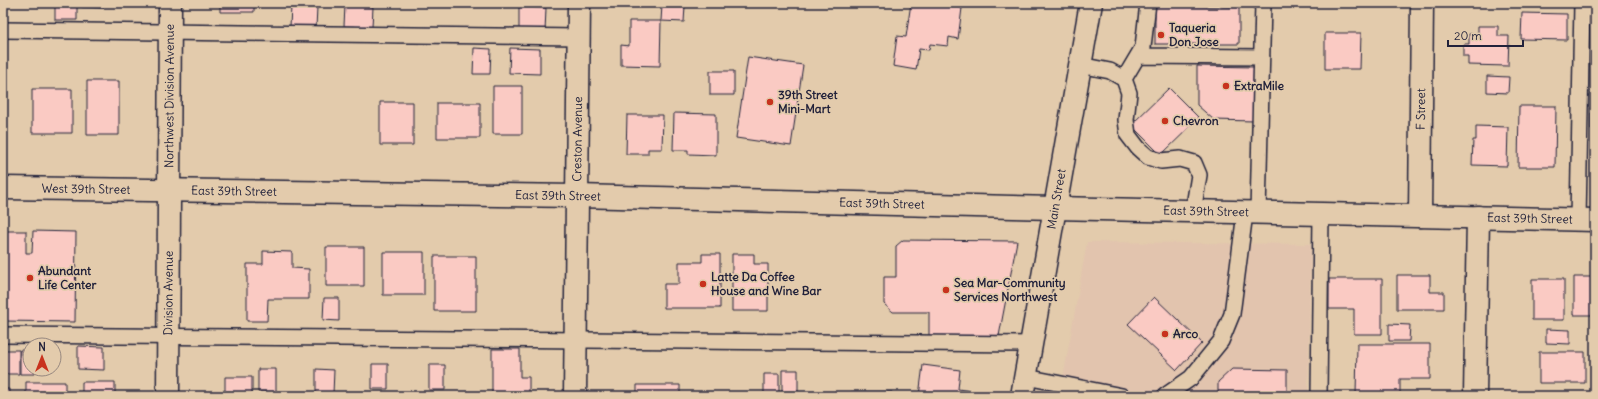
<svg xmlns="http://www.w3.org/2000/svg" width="1598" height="399" font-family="Delius,sans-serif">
<rect width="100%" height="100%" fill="#e3cbac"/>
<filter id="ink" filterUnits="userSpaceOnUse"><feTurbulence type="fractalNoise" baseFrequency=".025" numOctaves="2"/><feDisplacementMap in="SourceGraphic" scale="8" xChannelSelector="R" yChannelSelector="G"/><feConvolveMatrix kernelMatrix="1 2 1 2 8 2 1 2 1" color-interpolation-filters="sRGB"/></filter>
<g filter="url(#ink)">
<!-- built -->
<path fill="#e2c4ae" d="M1087,242L1311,244L1308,396H1060Z"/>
<!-- building -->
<path fill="#facac3" stroke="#22223b" d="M55,3H77V20H55Z
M82,3H103V8L82,7Z
M220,3H254V12H220Z
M911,3H927L962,8L958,39L949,37L948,46L930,44L929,50L919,49L916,70L893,66L897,36L906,37Z
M1334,3H1371V5H1334Z
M345,5L373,7L372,27L344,26Z
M662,5L685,6L684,22L661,21Z
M291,6L317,7L316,28L290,27Z
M1155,6L1239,7V44H1155Z
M519,7L546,8L545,32L519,31Z
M1522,13L1567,14V40L1521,39Z
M629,21H661L660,66L621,65V45L629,46Z
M1478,26H1498V36H1509L1508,66L1468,65V56H1463V44H1469V34H1478Z
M1325,33H1361L1360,69H1325Z
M474,48L491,49L490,74H473Z
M510,48L540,49V74L509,73Z
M748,57L803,65L791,146L736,138Z
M1197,66L1254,67V121L1214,120L1197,105Z
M710,71H734V95H710Z
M1487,76L1509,77L1508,93L1487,92Z
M87,81H119V135H87Z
M493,86H522V134H493Z
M1169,88L1199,118L1161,155L1131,125Z
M3,89H6V133H3Z
M32,89H72V133H32Z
M380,102H413V145H380Z
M437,103H480V138H437Z
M1519,106H1556L1555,167H1518Z
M674,113L716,114V155L688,154V150H673Z
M1591,113H1595V129H1591Z
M627,115H663L662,149H648V154H626Z
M1476,126L1508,127L1507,166L1472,165L1473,140H1476Z
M3,231H26V253H32L33,231L76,232L75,322L3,321Z
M903,240L1017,241L999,336H929V312H893L884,304V277H896V246Z
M326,247H364V286H326Z
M263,251L292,252V268L309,269V299H268L267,321H247V264H263Z
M383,252H424V295H383Z
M702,254H720V308H664V284H679V262H702Z
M732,254H754V264H768V311H732Z
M434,256H476V311H434Z
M1397,275H1430V292H1444V309H1397Z
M1574,277H1595V315H1574Z
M1329,279H1382V334H1354V309H1329Z
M1532,279H1564V320H1532Z
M1154,297L1202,343L1177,370L1128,324Z
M324,298H339V321L323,320Z
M1389,324L1410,325L1409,341H1389Z
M1546,329L1570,330V344L1546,343Z
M1357,344H1430V379H1400V396H1356Z
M78,346L104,347V370L78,369Z
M492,349H520V377H529V396H492Z
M3,350H19V374H3Z
M20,350H30V369H35V374H20Z
M1539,352H1585V383H1539Z
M372,364H388V389H372Z
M429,365H445V390H429Z
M923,365L960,370L958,389L984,393V396H919Z
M258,369H276V392H258Z
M316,369L334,370L333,394L316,393Z
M1232,369L1287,370V396H1218V382Z
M782,370H798V396H782Z
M764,374H779V396H764Z
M225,377H252V396H211V391H225Z
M26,382H65V396H26Z
M82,382H115V396H82Z
M637,385H680V396H637Z
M3,389H9V396H3Z
M851,392H892V396H851Z
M437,395H470V396H437Z"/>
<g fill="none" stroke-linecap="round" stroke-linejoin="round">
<defs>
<path id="service" d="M3,30L578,37
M1138,56L1262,57
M1080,65L1110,71L1124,79L1129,93L1126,120L1128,135L1138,148L1148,157L1161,161L1180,159L1194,163L1199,175L1193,212
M1124,79L1143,47L1148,3
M1258,213L1263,3
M1578,220L1582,3
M3,335L1033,344
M1026,377L1122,396
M1165,396L1191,378L1221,341L1232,314L1245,213
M1319,396L1321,213"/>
<g id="minor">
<path id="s1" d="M1420,216L1422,3"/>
<path id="s2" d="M168,396L170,3"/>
<path id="s3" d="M575,396L579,3"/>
<path d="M1475,396L1478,217"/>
</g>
<g id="tertiary">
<path id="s4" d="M3,188L577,196L1055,208"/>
</g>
<g id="secondary">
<path id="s5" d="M1055,208L1595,220"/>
<path id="s6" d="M1022,396L1091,3"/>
</g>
</defs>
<!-- service casing -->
<use href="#service" stroke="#22223b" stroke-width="18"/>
<!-- minor casing -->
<use href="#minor" stroke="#22223b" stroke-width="25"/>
<!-- tertiary casing -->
<use href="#tertiary" stroke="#22223b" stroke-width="25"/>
<!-- secondary casing -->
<use href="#secondary" stroke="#22223b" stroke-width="25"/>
<!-- service -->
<use href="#service" stroke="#e3cbac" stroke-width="15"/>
<!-- minor -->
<use href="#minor" stroke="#e3cbac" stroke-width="22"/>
<!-- tertiary -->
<use href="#tertiary" stroke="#e3cbac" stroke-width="22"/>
<!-- secondary -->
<use href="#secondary" stroke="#e3cbac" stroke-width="22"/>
</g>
</g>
<!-- markers -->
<g fill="#c8321e" stroke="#e3cbac" stroke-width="1.5">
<circle cx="1161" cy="35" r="4"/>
<circle cx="1226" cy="86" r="4"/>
<circle cx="770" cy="102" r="4"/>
<circle cx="1165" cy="121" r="4"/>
<circle cx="30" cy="278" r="4"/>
<circle cx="703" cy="284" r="4"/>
<circle cx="946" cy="290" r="4"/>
<circle cx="1165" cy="334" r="4"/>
</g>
<g text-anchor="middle" stroke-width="3.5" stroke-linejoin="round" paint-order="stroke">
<!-- poi labels -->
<g font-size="12" font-weight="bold" fill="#22223b" stroke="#e3cbac" text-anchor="start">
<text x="1169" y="32">Taqueria<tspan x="1169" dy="14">Don Jose</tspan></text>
<text x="1234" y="90">ExtraMile</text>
<text x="778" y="99">39th Street<tspan x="778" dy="14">Mini-Mart</tspan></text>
<text x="1173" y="125">Chevron</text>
<text x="38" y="275">Abundant<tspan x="38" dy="14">Life Center</tspan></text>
<text x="711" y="281">Latte Da Coffee<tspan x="711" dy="14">House and Wine Bar</tspan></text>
<text x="954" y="287">Sea Mar-Community<tspan x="954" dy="14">Services Northwest</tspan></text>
<text x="1173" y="338">Arco</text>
</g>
<!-- street labels -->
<g font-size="12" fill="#22223b" stroke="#e3cbac">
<text dy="4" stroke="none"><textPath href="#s2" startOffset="300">Northwest Division Avenue</textPath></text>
<text dy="4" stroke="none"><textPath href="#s1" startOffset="107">F Street</textPath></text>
<text dy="4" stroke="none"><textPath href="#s3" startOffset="257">Creston Avenue</textPath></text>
<text dy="4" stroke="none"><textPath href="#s4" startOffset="83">West 39th Street</textPath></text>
<text dy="4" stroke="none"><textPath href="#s4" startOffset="231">East 39th Street</textPath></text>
<text dy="4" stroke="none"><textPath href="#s4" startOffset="555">East 39th Street</textPath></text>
<text dy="4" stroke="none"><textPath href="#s6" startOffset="200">Main Street</textPath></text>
<text dy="4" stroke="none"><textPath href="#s4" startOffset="879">East 39th Street</textPath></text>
<text dy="4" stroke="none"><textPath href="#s5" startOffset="151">East 39th Street</textPath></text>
<text dy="4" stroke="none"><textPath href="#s5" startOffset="475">East 39th Street</textPath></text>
<text dy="4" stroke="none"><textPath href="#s2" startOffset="103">Division Avenue</textPath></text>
</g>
</g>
<!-- margin -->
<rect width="1598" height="399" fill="none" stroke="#e3cbac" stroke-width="16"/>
<rect x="8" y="8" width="1582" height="383" fill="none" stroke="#22223b" stroke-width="1.5" filter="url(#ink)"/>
<!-- north arrow -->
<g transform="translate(42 357)"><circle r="19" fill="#e3cbac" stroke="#96877f"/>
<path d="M0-3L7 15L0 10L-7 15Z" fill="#c8321e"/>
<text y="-6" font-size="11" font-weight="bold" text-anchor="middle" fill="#22223b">N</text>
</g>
<!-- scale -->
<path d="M1448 40v6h75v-6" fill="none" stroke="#22223b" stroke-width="2"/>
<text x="1454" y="40" font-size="12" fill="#22223b" stroke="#e3cbac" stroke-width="3" paint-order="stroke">20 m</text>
</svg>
